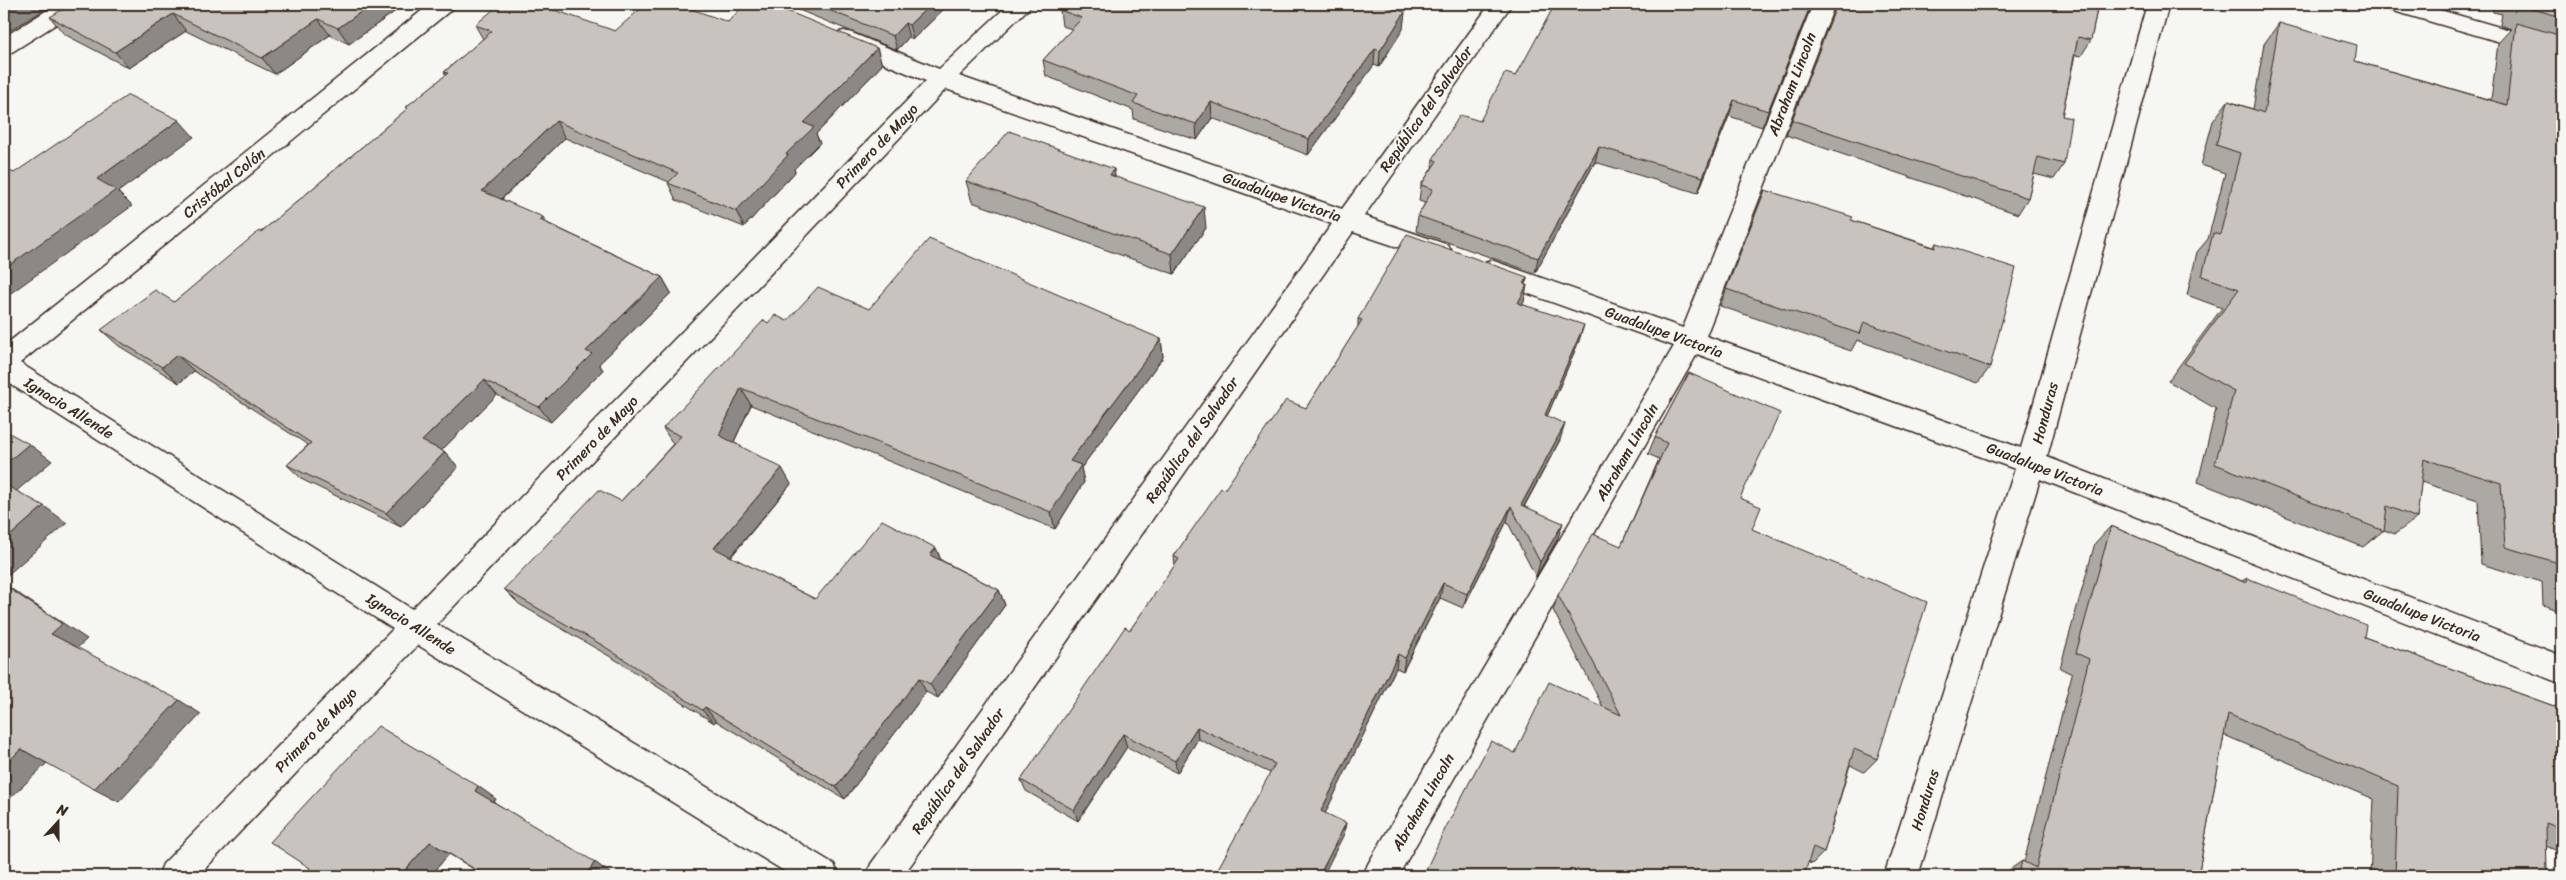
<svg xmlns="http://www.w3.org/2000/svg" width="2566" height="880" font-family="Sriracha,sans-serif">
<rect width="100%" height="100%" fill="#f6f6f2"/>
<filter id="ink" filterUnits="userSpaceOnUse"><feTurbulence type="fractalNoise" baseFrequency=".02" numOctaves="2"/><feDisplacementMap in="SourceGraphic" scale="10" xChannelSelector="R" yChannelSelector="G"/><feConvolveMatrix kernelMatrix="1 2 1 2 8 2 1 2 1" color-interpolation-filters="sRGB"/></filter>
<g filter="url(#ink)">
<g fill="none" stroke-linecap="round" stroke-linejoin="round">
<defs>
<path id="minor" d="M57,4H83L80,9L12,52L4,54V37Z
M430,4H455L452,9L20,363L412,609L926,81L836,43L833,38L836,33L844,31L852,33L939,69L1009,4H1033L959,76L1342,209L1490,4H1512L1364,216L1448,245L1452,252L1448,259L1439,261L1353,232L903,876H866L871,864L1332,224L946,89L437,624L834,864L839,876H792L418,645L198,876H158L163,864L393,629L4,380V346Z
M1813,4H1835L1706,336L2021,448L2147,4H2169L2047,457L2562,656V684L2040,479L1918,876H1884L2015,469L1697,354L1398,876H1363L1368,864L1674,346L1482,277L1478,270L1482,263L1491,260L1683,328Z
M2384,4H2419L2562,45V60L2387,9Z"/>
</defs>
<!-- minor casing -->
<use href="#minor" stroke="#3b2a1e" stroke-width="3"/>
<!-- minor -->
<use href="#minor" fill="#f6f6f2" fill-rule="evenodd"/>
</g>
<!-- wall -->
<path fill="#aca8a3" stroke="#3b2a1e" d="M784,4H949L913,39L909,37L897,50Z
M1065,4H1396L1393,9L1403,29L1379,67L1374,65L1308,155L1212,118L1197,140L1134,119L1133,110L1046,76L1043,60L1072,29L1062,26L1060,10Z
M1811,4L1762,127L1729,116L1698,193L1595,162L1535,273L1416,231L1418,216L1425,203L1419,201L1421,185L1432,168L1433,159L1480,121L1516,76Z
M1836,4H2098L2091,40L2081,56L2075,55L2062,116L2064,164L2054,179L2034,174L2028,198L2018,214L1786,135L1837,5Z
M2492,4H2562V612L2543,605L2542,582L2481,564L2478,500L2421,482L2417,518L2395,534L2384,530L2363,547L2198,482L2216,409L2168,381L2222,308L2187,295L2197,252L2208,239L2225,173L2201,165L2213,121L2228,101L2253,109L2264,44L2279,23L2355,61L2491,100L2498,43L2511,29L2500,25L2502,14L2493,12Z
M395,8L397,10L349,44L330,35L275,74L186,31L129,68L64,34L50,17Z
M728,22L877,48L882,65L816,134L820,143L794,169L795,172L744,227L676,200L668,183L669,182L565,138L502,199L547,223L662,277L671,293L599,364L603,370L551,422L497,395L441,450L445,452L458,467L401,527L303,480L287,465L308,445L194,371L179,383L119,346L101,330L174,302L261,232L407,109L406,107L446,75L444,72L483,39L475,25L615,31Z
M966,181L1206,228L1174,274L972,202Z
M1765,190L1851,220L1934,247L1936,243L1990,367L1978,383L1857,340L1851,351L1720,306Z
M1527,277L1526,284L1527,285L1522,304L1579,341L1547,416L1560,440L1524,507L1558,538L1536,577L1507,521L1463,608L1440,598L1403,671L1396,668L1325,813L1344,834L1270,773L1198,739L1177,773L1127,747L1078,821L1026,791L1021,780L1130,630L1175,566L1174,556L1224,490L1306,408L1358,327V319Z
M869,309L1161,339L1163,357L1081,468L1084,482L1055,529L751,405L734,442L791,484L731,557L815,599L936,548L941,560L999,590L1005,605L938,698L926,692L845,799L716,721L714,723L616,660L519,604L504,589L621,501L673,444L663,428L768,323Z
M1689,373L1752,529L1877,759L1864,772L1850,765L1824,852L1812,864L1515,753L1603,707L1553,610L1558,595L1621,546L1659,459L1648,454L1655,437Z
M2111,526L2242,581L2247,578L2364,637L2562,709V853L2546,846L2547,876H2370L2374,799L2224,735L2198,876H2004L2005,873L2022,861L2024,862L2072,674L2060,668L2095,543Z
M496,799L494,802L611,874L609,876H485L449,854L430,876H303L310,868Z"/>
<!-- shaded-wall -->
<path fill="#8c8885" stroke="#3b2a1e" d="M15,4H54L4,34V10Z
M372,4H400L395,8L397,10L349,44L338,28Z
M931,4H949L913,39L909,25Z
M1387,4H1396L1384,23L1385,6Z
M1405,12L1403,29L1379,67L1380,51Z
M173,14L186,31L129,68L115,52Z
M318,19L330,35L275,74L262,58Z
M905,23L909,37L897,50L893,36Z
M877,48L882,65L816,134L820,143L794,169L795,172L744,227L736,211L786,154L804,123Z
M1375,49L1374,65L1308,155L1309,139Z
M1734,100L1729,116L1698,193L1703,177Z
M1211,102L1212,118L1197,140L1196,124Z
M179,120L194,137L118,192L132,206L4,298V269L97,179Z
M556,121L565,138L493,207L482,191Z
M1599,147L1595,162L1535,273L1538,258Z
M1114,169L1117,190L1110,175Z
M1204,207L1206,228L1174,274L1172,254Z
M543,217L553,234L540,220Z
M662,277L671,293L599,364L603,370L551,422L539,407L586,351Z
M1527,277L1524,291L1527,285L1524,302L1514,320L1518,303L1524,284Z
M1584,325L1579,341L1541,431L1545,415Z
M1161,339L1163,357L1081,468L1084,482L1055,529L1051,512L1070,461Z
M177,355L194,371L179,383L162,367Z
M484,380L497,395L436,456L422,441Z
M741,388L751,405L729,452L719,435Z
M1565,424L1560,440L1517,519L1521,505Z
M29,444L52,461L14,493L4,486V465Z
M445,452L458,467L401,527L386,513Z
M782,468L791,484L724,564L714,548Z
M44,506L67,523L4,578V541Z
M1511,506L1507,521L1463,608L1467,594Z
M1563,523L1558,538L1536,577L1540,562Z
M936,548L942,563L930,555Z
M1443,583L1440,598L1403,671L1405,658Z
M4,584L87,639L76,649L51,634L4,585Z
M999,590L1005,605L938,698L930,684Z
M1398,654L1396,668L1321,822V811Z
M919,678L926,692L845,799L836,787Z
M179,700L201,714L119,802L94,789Z
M705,707L716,721L714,723L702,710Z
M1197,727L1198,739L1177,773L1175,761Z
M1123,734L1127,747L1078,821L1074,810Z
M21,749L47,763L4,804V766Z
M478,786L496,799L492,804L475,791Z
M1346,823L1344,834L1323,876H1319Z
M430,842L449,854L430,876H400Z
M595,862L611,874L609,876H585Z
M4,870L12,876H4Z"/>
<!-- building -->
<path fill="#c8c3be" stroke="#3b2a1e" d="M4,4H15L4,10Z
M71,4H372L338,28L318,19L262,58L173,14L115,52L50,17Z
M500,4H537L615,31L646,4H677L728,22L745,4H770L877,48L804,123L814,127L786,154L788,155L736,211L668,183L678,173L556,121L482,191L543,217L540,220L662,277L586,351L592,354L539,407L484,380L422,441L445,452L386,513L287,465L311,443L177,355L162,367L101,330L155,290L174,302L259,231L261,232L408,108L406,107L448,73L444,72L492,31L475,25Z
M814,4H931L909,25L905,23L893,36Z
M1065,4H1387L1385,6L1405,12L1380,51L1375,49L1309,139L1211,102L1196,124L1133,103L1138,96L1043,60L1082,18L1060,10Z
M1555,4H1811L1768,111L1734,100L1703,177L1599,147L1538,258L1418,216L1433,189L1421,185L1437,161L1433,159L1460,115L1480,121L1505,73L1516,76Z
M1837,4H2098L2091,40L2078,37L2062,116L2071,118L2064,164L2038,157L2028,198L1792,120Z
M2518,4H2562V17L2518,5Z
M2279,23L2357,45L2355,61L2507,105L2516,23L2562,36V564L2505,547L2501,483L2424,459L2417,518L2387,506L2384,531L2215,464L2234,391L2184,363L2239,289L2202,276L2213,233L2220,235L2240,153L2216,145L2228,101L2264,113Z
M128,95L179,120L97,179L116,190L4,269V168L14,173Z
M1009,131L1114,169L1110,175L1204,207L1172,254L966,181Z
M1765,190L1853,217L1851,220L1935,248L1936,243L2016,268L1990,367L1864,322L1860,334L1726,289Z
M1407,234L1527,277L1524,284L1527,285L1518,303L1584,325L1545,415L1565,424L1521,505L1563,523L1540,562L1511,506L1467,594L1443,583L1405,658L1398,654L1321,811L1346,823L1319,876H1214L1275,764L1197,727L1175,761L1123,734L1074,810L1021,780L1125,627L1130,630L1179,559L1174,556L1221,488L1224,490L1286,400L1306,408L1362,320L1358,319Z
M929,239L1161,339L1070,461L1081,465L1051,512L741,388L719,435L782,468L714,548L815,599L882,520L936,548L930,555L999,590L930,684L919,678L836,787L705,707L702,710L602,645L504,589L599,490L621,501L681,436L663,428L764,320L768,323L775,315L787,321L818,287L869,309Z
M1689,373L1780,413L1740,498L1761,507L1752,529L1927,602L1877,759L1854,749L1824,852L1813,847L1804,876H1423L1445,829L1491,741L1515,753L1549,682L1621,715L1558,595L1593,534L1621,546L1667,443L1655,437Z
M4,430L29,444L4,465Z
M4,484L44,506L4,541Z
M2111,526L2246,583L2247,578L2366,625L2364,637L2562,709V829L2546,823L2547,876H2395L2398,786L2228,714L2198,876H2018L2022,861L2036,868L2089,659L2076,653Z
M4,585L62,624L51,634L179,700L94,789L21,749L4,766Z
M378,726L478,786L475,791L595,862L585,876H486L430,842L400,876H303L310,868L270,842Z"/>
</g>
<g text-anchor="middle" stroke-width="4" stroke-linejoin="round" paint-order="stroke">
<!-- street labels -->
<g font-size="15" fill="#3b2a1e" stroke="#f6f6f2">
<text transform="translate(1792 84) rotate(-69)" y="5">Abraham Lincoln</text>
<text transform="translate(1426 109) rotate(-55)" y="5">República del Salvador</text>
<text transform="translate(877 146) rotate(-46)" y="5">Primero de Mayo</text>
<text transform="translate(224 183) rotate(-39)" y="5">Cristóbal Colón</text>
<text transform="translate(1282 197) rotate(19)" y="5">Guadalupe Victoria</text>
<text transform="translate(1664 332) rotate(20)" y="5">Guadalupe Victoria</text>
<text transform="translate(69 408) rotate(32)" y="5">Ignacio Allende</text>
<text transform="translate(2045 413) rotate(-75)" y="5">Honduras</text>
<text transform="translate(597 438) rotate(-46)" y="5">Primero de Mayo</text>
<text transform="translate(1192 440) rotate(-55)" y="5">República del Salvador</text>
<text transform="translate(1627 452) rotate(-60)" y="5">Abraham Lincoln</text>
<text transform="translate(2045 469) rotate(21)" y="5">Guadalupe Victoria</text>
<text transform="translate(2422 615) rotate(21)" y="5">Guadalupe Victoria</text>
<text transform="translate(411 624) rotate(32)" y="5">Ignacio Allende</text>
<text transform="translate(316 730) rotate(-46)" y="5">Primero de Mayo</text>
<text transform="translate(958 771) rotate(-55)" y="5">República del Salvador</text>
<text transform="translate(1925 800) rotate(-73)" y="5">Honduras</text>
<text transform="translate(1423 802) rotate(-60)" y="5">Abraham Lincoln</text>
</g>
</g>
<!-- margin -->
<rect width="2566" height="880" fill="none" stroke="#f6f6f2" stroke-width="20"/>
<rect x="10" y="10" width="2546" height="860" fill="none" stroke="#3b2a1e" stroke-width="2" filter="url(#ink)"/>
<!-- north arrow -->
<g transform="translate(58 822) rotate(21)" stroke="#f6f6f2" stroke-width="4" paint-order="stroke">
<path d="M0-4L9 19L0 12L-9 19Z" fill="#3b2a1e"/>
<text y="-8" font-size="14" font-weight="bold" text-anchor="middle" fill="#3b2a1e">N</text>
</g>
</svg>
